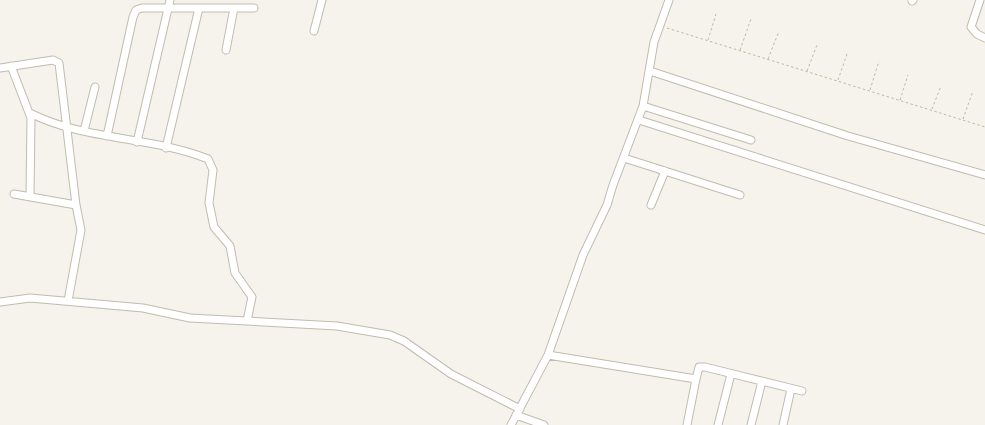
<svg xmlns="http://www.w3.org/2000/svg" width="985" height="425" font-family="Mulish,sans-serif">
<rect width="100%" height="100%" fill="#f6f3ec"/>
<g fill="none" stroke-linecap="round" stroke-linejoin="round">
<defs>
<path id="minor" d="M980,0L971,27L977,34L985,38
M912,1L913,0
M314,31L322,0
M226,50L234,8
M11,66L31,118L30,196
M0,68L53,60L59,63L76,205L81,230L68,301
M650,71L848,136L985,175
M643,106L751,140
M30,113C85,141 151,136 208,159L213,170L209,203L214,227L230,246L235,273L252,297L247,321
M639,120L985,230
M84,131L95,87
M107,136L133,17L136,10L142,8H254
M137,142L170,0
M166,148L199,8
M624,158L740,195
M14,194L76,205
M651,205L665,171
M0,302L30,298L143,308L190,318L337,326L390,335L404,341L451,374L520,409
M548,355L696,379L699,367H705L802,391
M516,415L544,425
M511,425L548,355L583,255L607,205L613,185L643,106L654,42L669,0
M687,425L696,379
M718,425L731,374
M751,425L762,381
M783,425L791,389"/>
</defs>
<!-- minor casing -->
<use href="#minor" stroke="#c2bbae" stroke-width="9"/>
<!-- path -->
<path stroke="#c4b79f" stroke-width="1" stroke-dasharray="2.5 2.5" stroke-linecap="butt" d="M667,28L985,127
M708,40L716,14
M740,50L751,19
M768,59L779,31
M807,71L817,45
M838,80L847,54
M870,90L879,61
M900,100L908,75
M932,109L941,86
M963,119L973,91"/>
<!-- minor -->
<use href="#minor" stroke="#fff" stroke-width="7"/>
</g>
</svg>
